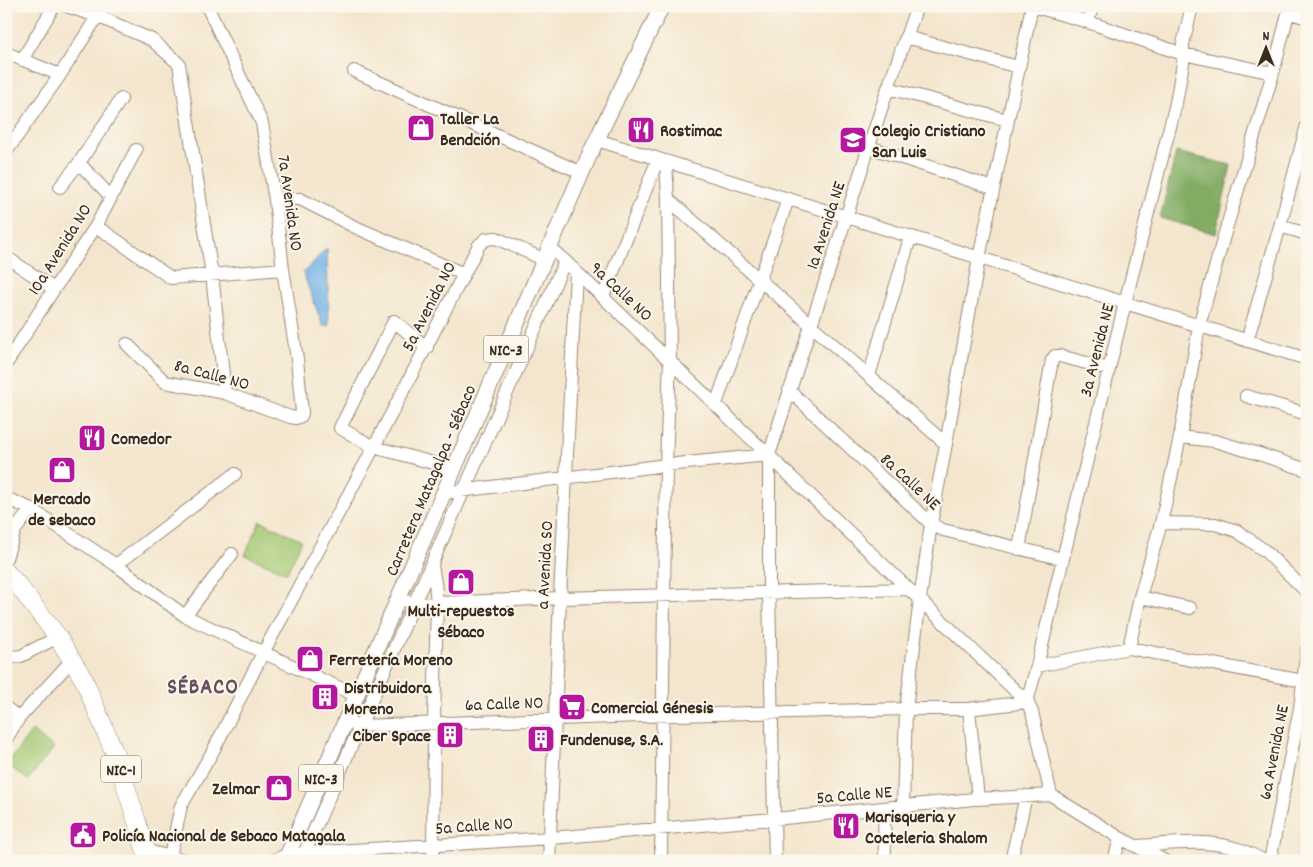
<svg xmlns="http://www.w3.org/2000/svg" width="1313" height="867" font-family="Dekko,sans-serif">
<rect width="100%" height="100%" fill="#fbf7ec"/>
<filter id="ink" filterUnits="userSpaceOnUse"><feTurbulence type="fractalNoise" baseFrequency=".02" numOctaves="2"/><feDisplacementMap in="SourceGraphic" scale="10" xChannelSelector="R" yChannelSelector="G"/><feConvolveMatrix kernelMatrix="1 2 1 2 8 2 1 2 1" color-interpolation-filters="sRGB"/></filter>
<filter id="wash" filterUnits="userSpaceOnUse"><feTurbulence type="fractalNoise" baseFrequency=".0096" numOctaves="4" result="noise"/><feDisplacementMap in="SourceGraphic" scale="20" xChannelSelector="R" yChannelSelector="G"/><feGaussianBlur stdDeviation="1.12" result="paint"/><feColorMatrix in="noise" values="0 0 0 0 0 0 0 0 0 0 0 0 0 0 0 0 0 1.4 0 .05"/><feComposite in="paint" operator="in"/></filter>
<g filter="url(#wash)">
<rect width="100%" height="100%" fill="#f4e6ce"/>
<!-- green -->
<path fill="#a3c872" stroke="#6f7948" d="M260,521L302,540L287,573L245,555Z
M32,731L54,748L28,780L7,764Z"/>
<!-- forest -->
<path fill="#82ac64" stroke="#5e6b41" d="M1176,152L1231,165L1216,234L1160,218Z"/>
<!-- water -->
<path fill="#75b4e8" stroke="#586f83" d="M327,248L329,326H323L303,273Z"/>
</g>
<g filter="url(#ink)">
<g fill="none" stroke-linecap="round" stroke-linejoin="round">
<defs>
<path id="minor" d="M66,6L97,16L152,40L179,64L212,275L225,393
M1033,6L1088,22L1183,54L1273,73
M1288,12L1307,18
M1088,22L1092,6
M906,37L1018,67
M6,53L60,75
M22,60L54,6
M354,71L582,173
M888,88L1007,120
M597,140L1307,359
M869,147L993,188
M6,152L60,75L104,6
M79,163L111,197
M60,187L79,163L121,99
M668,199L946,444
M275,200L284,199H300L355,227L464,274
M96,226L171,278L283,269
M1280,226L1307,234
M550,248L565,261L1027,702L1032,712L1051,795L1120,838L1165,861
M6,257L54,289
M603,297L658,159
M1247,341L1280,226L1307,125
M127,344L165,382L225,393L290,417L296,418L301,416L302,413L297,359L283,269L275,200L262,123L207,6
M427,348L394,321L340,428L374,447L455,469
M6,364L54,289L96,226L136,150
M869,376L910,238
M789,390L931,524L943,530L1063,559
M1246,396L1307,414
M716,404L788,199
M1180,437L1215,441L1259,454L1307,470
M444,493L666,465L769,455
M6,498L31,509L116,565L185,616L357,696
M1161,523L1215,524L1237,531L1265,551L1307,592
M1019,549L1052,360L1055,356H1060L1109,369
M6,558L15,530L31,509
M116,565L235,474
M432,565L435,583L437,602L434,723L433,861
M1140,597L1190,608
M399,599L415,604L560,598L909,589
M185,616L232,554
M1129,648L1140,597L1161,523L1180,437L1199,326L1224,236L1273,73L1290,6
M6,654L14,657L21,656L58,637
M1037,666L1129,648L1303,681
M6,708L19,718
M969,709L978,799
M346,722L360,726L640,716L906,709H968L1027,702L1037,666L1125,303L1176,103L1183,63V44L1192,6
M6,739L19,718L72,660
M903,807L906,709L920,599L931,524L946,444L979,258L1032,6
M884,808L885,861
M1137,846C1171,844 1208,838 1241,850C1249,853 1257,857 1265,861
M147,851L188,861
M170,857L181,806L213,751L263,653L374,447L479,245L486,239L496,238L545,260
M302,858L565,261
M273,861L288,854L551,838L774,819L974,799L1051,795
M549,861L560,598L576,272
M661,861L664,595L666,465L670,360L668,199L666,162
M775,861L769,593V455L888,88L917,6
M1011,861L1026,796
M1114,861L1120,838
M1270,861L1300,708L1307,650"/>
<path id="major" d="M285,861L589,156L607,118L662,6"/>
<path id="highway" d="M6,572L17,584L58,637L84,680L118,761L149,861"/>
</defs>
<!-- minor casing -->
<use href="#minor" stroke="#988876" stroke-width="14"/>
<!-- major casing -->
<use href="#major" stroke="#988876" stroke-width="17"/>
<!-- highway casing -->
<use href="#highway" stroke="#988876" stroke-width="19"/>
<!-- minor -->
<use href="#minor" stroke="#fff" stroke-width="12"/>
<!-- major -->
<use href="#major" stroke="#fff" stroke-width="15"/>
<!-- highway -->
<use href="#highway" stroke="#fff" stroke-width="18"/>
</g>
</g>
<!-- icons -->
<defs>
<symbol id="shop-square" viewBox="-11 -11 22 22"><rect x="-9" y="-9" width="18" height="18" rx="4" fill="#b5179e" stroke="#fbf7ec"/><path d="M-5-2.5h2.3a2.7 3.5 0 0 1 5.4 0H5L5.5 6h-11ZM-1.5-2.5h3a1.5 2.3 0 0 0-3 0Z" fill="#fff"/></symbol>
<symbol id="restaurant-square" viewBox="-11 -11 22 22"><rect x="-9" y="-9" width="18" height="18" rx="4" fill="#b5179e" stroke="#fbf7ec"/><path d="M-5-6h1v4h1v-4h1v4h1v-4h1v5L-1.5 .5V6h-2V.5L-5-1ZM5-6V6H3V1.5H1.5Q1.5-4 5-6Z" fill="#fff"/></symbol>
<symbol id="school-square" viewBox="-11 -11 22 22"><rect x="-9" y="-9" width="18" height="18" rx="4" fill="#b5179e" stroke="#fbf7ec"/><path d="M0-5L7-2L0 1L-7-2ZM-4 1L0 2.5L4 1V4Q0 6-4 4Z" fill="#fff"/></symbol>
<symbol id="building-square" viewBox="-11 -11 22 22"><rect x="-9" y="-9" width="18" height="18" rx="4" fill="#b5179e" stroke="#fbf7ec"/><path d="M-4-6H4V6H1V3H-1V6H-4ZM-2.5-4.3h1.7v1.8h-1.7ZM.8-4.3h1.7v1.8H.8ZM-2.5-1h1.7V.8h-1.7ZM.8-1h1.7V.8H.8Z" fill="#fff"/></symbol>
<symbol id="supermarket-square" viewBox="-11 -11 22 22"><rect x="-9" y="-9" width="18" height="18" rx="4" fill="#b5179e" stroke="#fbf7ec"/><path d="M-6-5.5h2.5l.6 2H6L4.5 2H-2.5L-4.4-4H-6ZM-1.5 3.2a1.3 1.3 0 1 0 .1 0ZM3 3.2a1.3 1.3 0 1 0 .1 0Z" fill="#fff"/></symbol>
<symbol id="civic-square" viewBox="-11 -11 22 22"><rect x="-9" y="-9" width="18" height="18" rx="4" fill="#b5179e" stroke="#fbf7ec"/><path d="M-.6-6.5H3V-4.5H.6V-3L4-1V1h2V6H-6V1h2V-1L-.6-3ZM-1.2 2.5V6h2.4V2.5Z" fill="#fff"/></symbol>
</defs>
<g fill-rule="evenodd">
<use href="#shop-square" x="405" y="112" width="32" height="32"/>
<use href="#restaurant-square" x="625" y="114" width="32" height="32"/>
<use href="#school-square" x="837" y="124" width="32" height="32"/>
<use href="#restaurant-square" x="76" y="422" width="32" height="32"/>
<use href="#shop-square" x="46" y="454" width="32" height="32"/>
<use href="#shop-square" x="445" y="566" width="32" height="32"/>
<use href="#shop-square" x="294" y="643" width="32" height="32"/>
<use href="#building-square" x="309" y="681" width="32" height="32"/>
<use href="#supermarket-square" x="556" y="691" width="32" height="32"/>
<use href="#building-square" x="434" y="719" width="32" height="32"/>
<use href="#building-square" x="525" y="723" width="32" height="32"/>
<use href="#shop-square" x="263" y="772" width="32" height="32"/>
<use href="#restaurant-square" x="830" y="810" width="32" height="32"/>
<use href="#civic-square" x="67" y="819" width="32" height="32"/>
</g>
<g text-anchor="middle" stroke-width="4" stroke-linejoin="round" paint-order="stroke">
<!-- shield labels -->
<g fill="#fbf7ec" stroke="#75685c" stroke-width="1">
<rect x="483.5" y="335.5" width="45" height="27" rx="4"/>
<rect x="101" y="755.5" width="40" height="27" rx="4"/>
<rect x="298.5" y="764.5" width="45" height="27" rx="4"/>
</g>
<g font-size="16" font-weight="bold" fill="#3b2a1e">
<text x="506" y="355">NIC-3</text>
<text x="121" y="775">NIC-1</text>
<text x="321" y="784">NIC-3</text>
</g>
<!-- poi labels -->
<g font-size="18" font-weight="bold" fill="#3b2a1e" stroke="#fbf7ec" text-anchor="start">
<text x="440" y="124">Taller La<tspan x="440" dy="21">Bendción</tspan></text>
<text x="660" y="136">Rostimac</text>
<text x="872" y="136">Colegio Cristiano<tspan x="872" dy="21">San Luis</tspan></text>
<text x="111" y="444">Comedor</text>
<text x="62" y="504" text-anchor="middle">Mercado<tspan x="62" dy="21">de sebaco</tspan></text>
<text x="461" y="616" text-anchor="middle">Multi-repuestos<tspan x="461" dy="21">Sébaco</tspan></text>
<text x="329" y="665">Ferretería Moreno</text>
<text x="344" y="693">Distribuidora<tspan x="344" dy="21">Moreno</tspan></text>
<text x="591" y="713">Comercial Génesis</text>
<text x="431" y="741" text-anchor="end">Ciber Space</text>
<text x="560" y="745">Fundenuse, S.A.</text>
<text x="260" y="794" text-anchor="end">Zelmar</text>
<text x="865" y="822">Marisqueria y<tspan x="865" dy="21">Cocteleria Shalom</tspan></text>
<text x="102" y="841">Policía Nacional de Sebaco Matagala</text>
</g>
<!-- street labels -->
<g font-size="18" fill="#3b2a1e" stroke="#fbf7ec">
<text transform="translate(291 203) rotate(82)" y="6">7a Avenida NO</text>
<text transform="translate(825 225) rotate(-72)" y="6">1a Avenida NE</text>
<text transform="translate(59 249) rotate(-58)" y="6">10a Avenida NO</text>
<text transform="translate(622 291) rotate(43)" y="6">9a Calle NO</text>
<text transform="translate(428 306) rotate(-63)" y="6">5a Avenida NO</text>
<text transform="translate(1096 350) rotate(-76)" y="6">3a Avenida NE</text>
<text transform="translate(212 374) rotate(15)" y="6">8a Calle NO</text>
<text transform="translate(430 480) rotate(-67)" y="6">Carretera Matagalpa - Sébaco</text>
<text transform="translate(911 481) rotate(43)" y="6">8a Calle NE</text>
<text transform="translate(544 565) rotate(-87)" y="6">a Avenida SO</text>
<text transform="translate(504 703) rotate(-2)" y="6">6a Calle NO</text>
<text transform="translate(1273 752) rotate(-79)" y="6">6a Avenida NE</text>
<text transform="translate(854 794) rotate(-5)" y="6">5a Calle NE</text>
<text transform="translate(474 825) rotate(-4)" y="6">5a Calle NO</text>
</g>
<!-- district labels -->
<g font-size="22" font-weight="bold" letter-spacing="1" fill="#6b4e5b" stroke="#fbf7ec">
<text x="203" y="693">SÉBACO</text>
</g>
</g>
<!-- margin -->
<rect width="1313" height="867" fill="none" stroke="#fbf7ec" stroke-width="25"/>
<!-- north arrow -->
<g transform="translate(1266 48)" stroke="#fbf7ec" stroke-width="4" paint-order="stroke">
<path d="M0-4L9 19L0 12L-9 19Z" fill="#3b2a1e"/>
<text y="-8" font-size="14" font-weight="bold" text-anchor="middle" fill="#3b2a1e">N</text>
</g>
</svg>
